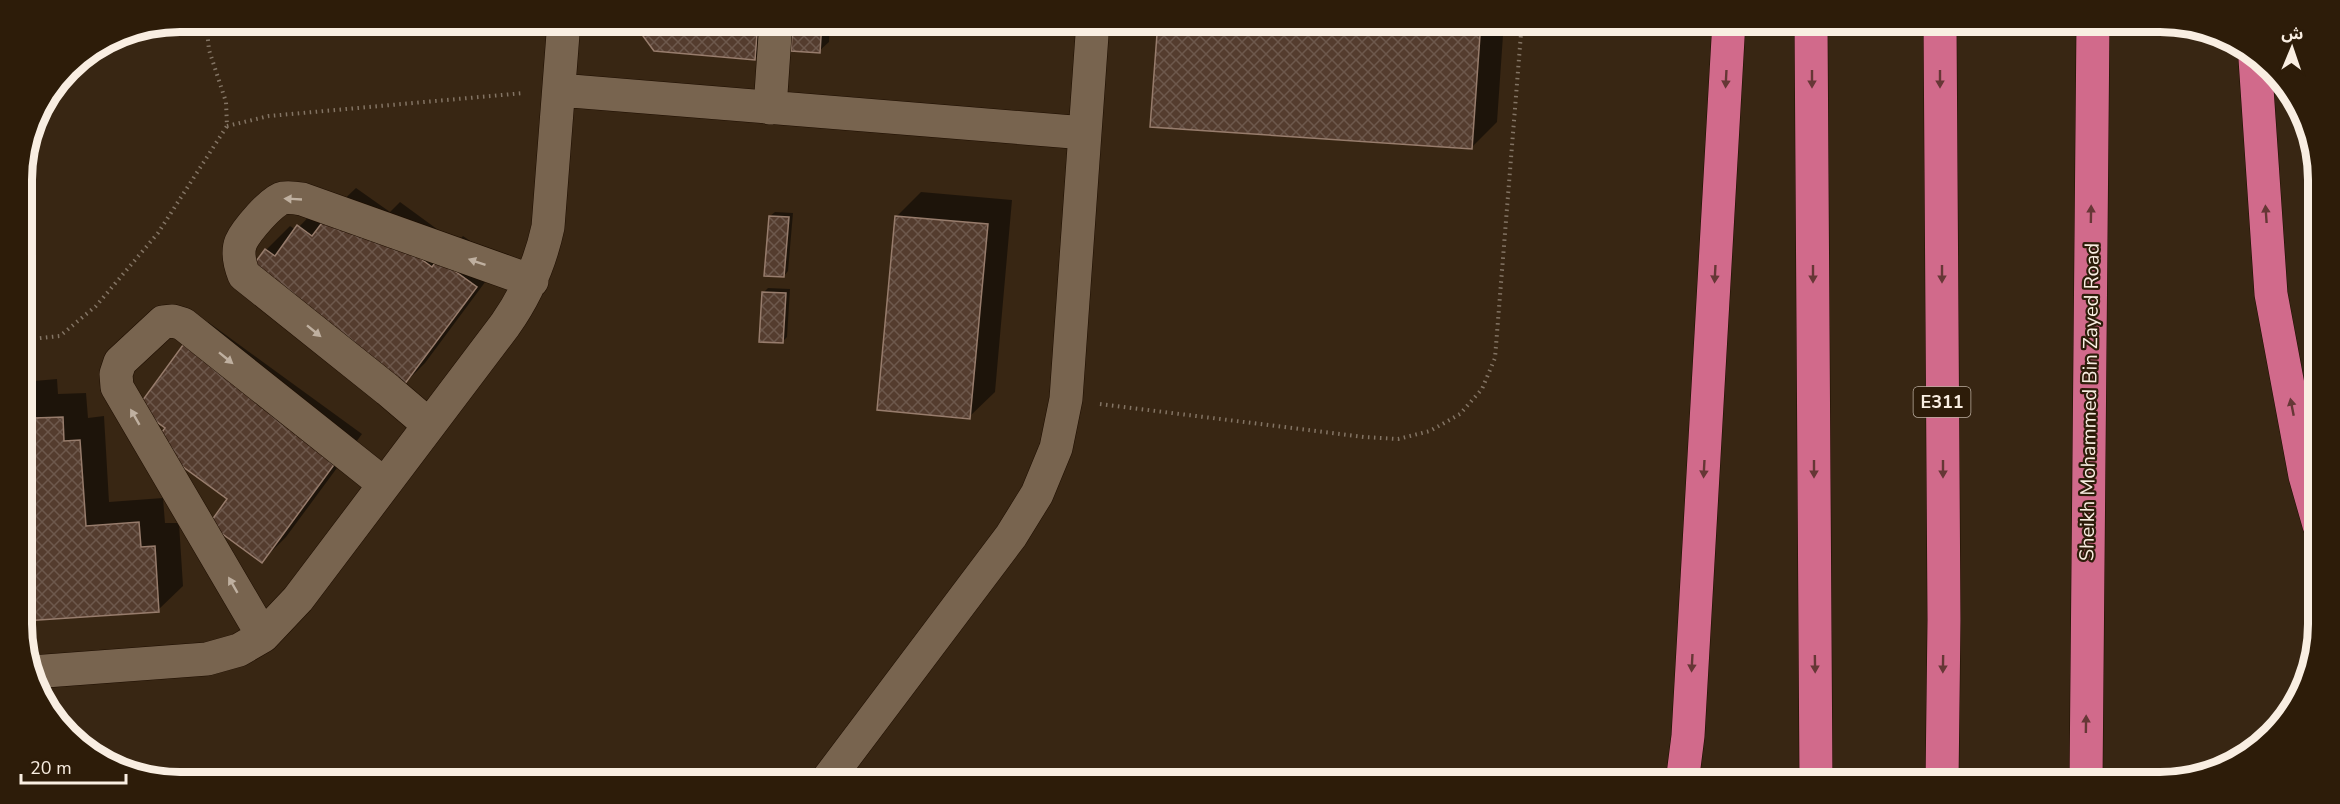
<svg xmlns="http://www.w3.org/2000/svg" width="2340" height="804" font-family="'Nunito Sans','Noto Sans Arabic',sans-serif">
<defs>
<pattern id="building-cross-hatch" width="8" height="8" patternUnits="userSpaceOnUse" patternTransform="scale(1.5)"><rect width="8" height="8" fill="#543c2e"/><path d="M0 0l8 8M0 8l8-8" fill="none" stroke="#6d584c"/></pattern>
</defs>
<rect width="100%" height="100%" fill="#382613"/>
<!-- shadow -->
<path fill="#0007" d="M634,21H781L780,34L754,59Z
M795,21H830L829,42L819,51Z
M1159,21H1504L1497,122L1472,147Z
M356,188L390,212L400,202L456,243L463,236L500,262L425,363L401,387L266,250L290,226L296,230L323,202L333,210Z
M921,192L1012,200L995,392L969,417L896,217Z
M775,212L793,213L788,271L784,276L770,216Z
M768,288L790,289L787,337L782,342L764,292Z
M208,322L362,434L286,537L262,561L229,499L168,428L184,346Z
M57,379L58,394L86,393L88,418L104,416L109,502L163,498L165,523H179L183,586L158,610L24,619L23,382Z"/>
<!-- building -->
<path fill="url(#building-cross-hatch)" stroke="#977c6c" stroke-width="1.5" d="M632,21H758L755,60L654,51Z
M793,21H822L820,53L791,51Z
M1158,21H1481L1472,149L1150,127Z
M331,211L375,225L432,267L438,259L477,287L401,389L246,275L265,249L275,256L297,225L312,236Z
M769,216L789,217L784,277L764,276Z
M895,216L988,224L970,419L877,410Z
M762,292L786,293L783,343L759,342Z
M183,345L339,458L262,563L209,524L227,499L153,445L165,428L137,408Z
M23,403H33L34,418L63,417L64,441L80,440L86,526L139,522L141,547L155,546L159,612L24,621Z"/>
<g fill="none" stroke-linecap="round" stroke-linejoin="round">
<defs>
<path id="minor" d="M559,90L1085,133
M770,108L776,21
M429,425L388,390L244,275C240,265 237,252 241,242C246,231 272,200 283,198C289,197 296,198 302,199L532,281
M263,636L117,387L116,374L120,362L163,322L173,321L183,324L384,484
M32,672L207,659L239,650L263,636L298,599L505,325C527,294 540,264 548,227L564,21
M825,783L1011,536L1037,494L1056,448L1066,399L1093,21"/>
<path id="highway" d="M1811,21L1816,783
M1940,21L1944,620L1942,783
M2255,59L2271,294L2305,476L2319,525
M1682,783L1688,736L1729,21
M2086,783L2093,21"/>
</defs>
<!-- minor casing -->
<use href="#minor" stroke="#1e0e00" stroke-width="34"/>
<!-- highway casing -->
<use href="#highway" stroke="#1e0e00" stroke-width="34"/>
<!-- path -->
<path stroke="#837464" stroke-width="4" stroke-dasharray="1.5 4.5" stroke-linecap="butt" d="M227,126L269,116L524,93
M22,340L60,336L96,306L158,233L227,126L226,102L209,50L206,21
M1100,404L1364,437L1398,439L1430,431L1460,414L1482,389L1495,358L1522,21"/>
<!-- minor -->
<use href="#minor" stroke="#78644f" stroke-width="33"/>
<!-- highway -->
<use href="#highway" stroke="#d16a8b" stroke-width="33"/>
</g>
<!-- one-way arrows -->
<defs><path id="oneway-solid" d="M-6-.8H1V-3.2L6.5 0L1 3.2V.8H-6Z" transform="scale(1.5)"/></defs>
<g fill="#663736">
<use href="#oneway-solid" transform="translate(1726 79) rotate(93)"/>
<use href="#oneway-solid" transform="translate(1812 79) rotate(90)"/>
<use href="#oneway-solid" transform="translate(1940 79) rotate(90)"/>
<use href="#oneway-solid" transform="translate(2091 214) rotate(-89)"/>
<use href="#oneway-solid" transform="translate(2266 214) rotate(-94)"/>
<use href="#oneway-solid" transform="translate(1715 274) rotate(93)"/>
<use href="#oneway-solid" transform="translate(1813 274) rotate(90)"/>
<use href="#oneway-solid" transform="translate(1942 274) rotate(90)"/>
<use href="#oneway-solid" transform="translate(2292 407) rotate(-101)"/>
<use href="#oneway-solid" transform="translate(1704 469) rotate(93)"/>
<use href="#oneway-solid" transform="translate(1814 469) rotate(90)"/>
<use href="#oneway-solid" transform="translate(1943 469) rotate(90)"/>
<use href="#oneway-solid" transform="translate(1692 663) rotate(93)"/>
<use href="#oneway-solid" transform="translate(1815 664) rotate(89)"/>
<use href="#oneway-solid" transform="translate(1943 664) rotate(91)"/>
<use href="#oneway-solid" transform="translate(2086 724) rotate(-89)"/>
</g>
<g fill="#bfb0a0">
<use href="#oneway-solid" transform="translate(293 199) rotate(-177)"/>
<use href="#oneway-solid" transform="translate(477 262) rotate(-161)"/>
<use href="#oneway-solid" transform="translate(314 331) rotate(39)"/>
<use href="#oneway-solid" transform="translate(226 358) rotate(39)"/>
<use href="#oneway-solid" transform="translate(135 417) rotate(-120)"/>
<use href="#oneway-solid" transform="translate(233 585) rotate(-120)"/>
</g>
<g text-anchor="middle" stroke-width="4.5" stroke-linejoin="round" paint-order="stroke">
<!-- shield labels -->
<rect fill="#2d1c09" stroke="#bcafa1" stroke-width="1.5" x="1913.5" y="387" width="57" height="30" rx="4.5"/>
<g font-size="18" font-weight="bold" fill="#f9eee2">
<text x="1942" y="408">E311</text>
</g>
<!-- street labels -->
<g font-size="20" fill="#f9eee2" stroke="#2d1c09">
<text transform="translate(2089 402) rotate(-89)" y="7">Sheikh Mohammed Bin Zayed Road</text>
</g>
</g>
<!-- crop -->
<path d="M0 0H2340V804H0ZM180 32H2160A148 148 0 0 1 2308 180V624A148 148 0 0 1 2160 772H180A148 148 0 0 1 32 624V180A148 148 0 0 1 180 32Z" fill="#2d1c09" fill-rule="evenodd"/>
<path fill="none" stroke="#f9eee2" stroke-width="8" d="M180 32H2160A148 148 0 0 1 2308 180V624A148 148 0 0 1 2160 772H180A148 148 0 0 1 32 624V180A148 148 0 0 1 180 32Z"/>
<!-- north arrow -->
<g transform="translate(2292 48) rotate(2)" stroke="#2d1c09" stroke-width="4.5" paint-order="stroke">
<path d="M0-4.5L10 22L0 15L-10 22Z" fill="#f9eee2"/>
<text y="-9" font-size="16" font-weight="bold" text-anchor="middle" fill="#f9eee2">ش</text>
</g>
<!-- scale -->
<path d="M21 774v9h105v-9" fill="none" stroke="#f9eee2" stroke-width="3"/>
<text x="30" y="774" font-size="18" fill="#f9eee2" stroke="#2d1c09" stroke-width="4.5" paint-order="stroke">20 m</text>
</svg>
